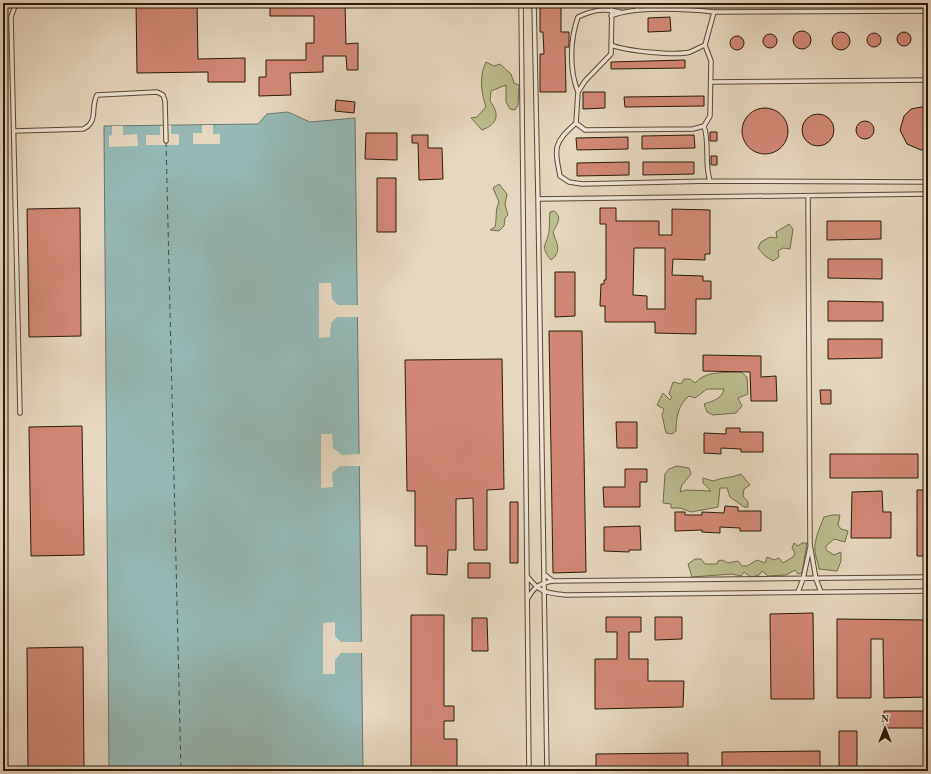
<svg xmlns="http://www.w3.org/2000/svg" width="931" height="774" font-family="'Old Standard TT',serif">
<rect width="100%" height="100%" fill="#e6d7c0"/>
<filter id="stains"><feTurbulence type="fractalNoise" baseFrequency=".005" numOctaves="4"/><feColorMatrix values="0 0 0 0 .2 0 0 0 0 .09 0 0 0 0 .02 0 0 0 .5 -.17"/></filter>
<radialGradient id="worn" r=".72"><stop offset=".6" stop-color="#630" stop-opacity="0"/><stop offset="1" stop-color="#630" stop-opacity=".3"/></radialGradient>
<!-- green -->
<path fill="#bbbd8e" stroke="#726c4c" d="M486,62L494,66L500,64L511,74L514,83L519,85L518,105L515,110L510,109L506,102V85L491,91L490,101C500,114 498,124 482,130L471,118L477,117L486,107C481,92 479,76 486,62Z
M499,184L507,194L505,205L508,215L505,218L504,226L499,231L490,230L495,227C497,218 495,210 499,202L493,188Z
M554,211C563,217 557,224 553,232C556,243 563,251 551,260C539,246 547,245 549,231C550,224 549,219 550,212Z
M789,224L793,229L790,249L783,248L778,251L779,257L773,261L765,256L758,248L761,242L770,237L777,238L776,232Z
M741,372L747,377L748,394L738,398L742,406L736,413L713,415L707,412L704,404C713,401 722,399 724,389H707L695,398L689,396C678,405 676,418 676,431L672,434L666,433L662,415L664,409L657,405L663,393L670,400L672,397L669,394L673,382L681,384L684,379H690L695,383C707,370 725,373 741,372Z
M677,466L689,468L691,474L682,485L680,492L686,490L711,491L703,483V478L713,481C723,477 732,478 741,474L750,485L744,489L743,496L748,502V507H744L730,497L727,488H720L718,507L691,512L680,508H671V504L663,503L665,474L669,469Z
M832,515H840L838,525L841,529L848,531L845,542L834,539L826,546V550L834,555L841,552V561L837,571L819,569C819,564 817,562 816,557C812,543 819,530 824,517Z
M794,543L798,546L802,543H807L802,573L798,574L795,570L786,575L768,576L762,571L759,575L751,577L744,572L741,576L732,574L692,577L688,564L695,559H701L705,564H717L718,561L722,560L728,563L738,561L742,566H747L757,560L765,563L767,557L774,560L779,558L783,563L793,557L795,553L792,548Z"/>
<!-- water -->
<path fill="#96b9b6" stroke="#6a7971" d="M288,112L310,122L355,118L363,771H109L104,126L258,124L267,114Z"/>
<!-- pier -->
<path fill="#e6d7c0" d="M171,125V134H179V145H146V135H160V126Z
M202,125H213V134H220V144H193V133H202Z
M112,126H123V135L137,134L138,146L109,147V136L112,135Z
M319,283H331L332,299L338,305H358V317H337L331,323L330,337L319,338Z
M321,434H332L333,448L342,455L360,454V466H340L332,473L333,487L321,488Z
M335,622V636L341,642H362V653H341L335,660V674H323V623Z"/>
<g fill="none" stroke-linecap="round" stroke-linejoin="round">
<!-- ferry -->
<path stroke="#4a4a3e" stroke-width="1" stroke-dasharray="5 4" stroke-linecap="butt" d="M166,142L181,771"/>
</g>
<!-- building -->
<path fill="#d38876" stroke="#291a0a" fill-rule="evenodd" d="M136,3H197L198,59L245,58V82H208V72L137,73Z
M270,3H345L346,44L358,43V70H347L346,56H323V72L290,73L291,95L259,96V77H266V60H306V43H314V16H270Z
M540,3H561V32H569V47H565L566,92H540V54H544L543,32H540Z
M670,17L671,31L648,32V18Z
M793 40a9 9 0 1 1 18 0a9 9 0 1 1-18 0Z
M832 41a9 9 0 1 1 18 0a9 9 0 1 1-18 0Z
M897 39a7 7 0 1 1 14 0a7 7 0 1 1-14 0Z
M867 40a7 7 0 1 1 14 0a7 7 0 1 1-14 0Z
M763 41a7 7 0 1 1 14 0a7 7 0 1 1-14 0Z
M730 43a7 7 0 1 1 14 0a7 7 0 1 1-14 0Z
M685,60V68L611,69V62Z
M583,92H605V108L583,109Z
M704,96V106L625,107L624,97Z
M336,100L355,102L354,113L335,111Z
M921,107H928V149L921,150L907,144L900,130L904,116L911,109Z
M742 131a23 23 0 1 1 46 0a23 23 0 1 1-46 0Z
M802 130a16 16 0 1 1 32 0a16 16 0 1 1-32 0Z
M856 130a9 9 0 1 1 18 0a9 9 0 1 1-18 0Z
M710,132H717V141H710Z
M366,133H397V160L365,159Z
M412,135H428V148H442L443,179L419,180L418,143H412Z
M694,135L695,148L642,149V136Z
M628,137V149L577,150L576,138Z
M711,156H717V165H711Z
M629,162V175L577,176V163Z
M643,162H694V174L643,175Z
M377,178H396V232H377Z
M80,208L81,336L29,337L27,209Z
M600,208H616V221H659V235H672V209L710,210V254H705V260L673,259L672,275L703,276V281H711V299H696V334L655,333V322H605V306H600L601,284H604V280H606V224H600ZM634,248H665V309H647V296L633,295Z
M827,221H881V239L827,240Z
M828,259H882V279L828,278Z
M555,272H575V316L555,317Z
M828,301L883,302V321H828Z
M549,331H582L586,572L553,573Z
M828,339H882V358L828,359Z
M703,355L761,356V377L776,376L777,401H751L750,372L703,371Z
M502,359L504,489L487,490V550H474L473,498L456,499V550H448L447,575L427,574V546H415V491H407L405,360Z
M820,390H831V404H821Z
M616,422H637V448H617Z
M82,426L84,555L31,556L29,427Z
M726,428H740V432H763V452H741V449L721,448V454L704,453V433L726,434Z
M830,454H918V478H830Z
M625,469H647V482H640V507H604L603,487H625Z
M917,490H928V556H917Z
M882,491L883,512H891V538H851L852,492Z
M510,502H518V563H510Z
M725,506L738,507V511H761V531H740V528L720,527V533L702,532V530L675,531V512H685V515H702V512L724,513Z
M640,526L641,550H629V552L604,551V527Z
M468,563H490V578H468Z
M813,613L814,699H771L770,614Z
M411,615H444V706H454V721H444V739H457V771H411Z
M606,617H641V632H629V659H648V681H684L683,707L595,709V659H617V632H606Z
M655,617H682V639L655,640Z
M472,618H487L488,651H472Z
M837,619L928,620V697L884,698L883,639H871V698H837Z
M83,647L84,771H28L27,648Z
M884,711H928V728H884Z
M839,731H857V771H839Z
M820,751V771H722V752Z
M688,753V771H596V754Z"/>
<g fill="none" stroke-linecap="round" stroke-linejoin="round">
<defs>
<path id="service" d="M16,3L11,17L20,413
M521,3L527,576C540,593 546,593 566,595L928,591
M534,3L538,199
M612,3L611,54L585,81L578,92L576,123C554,143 554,146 560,176L569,182L582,184L710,181L928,182
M635,3L638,10
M611,16C635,6 687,9 714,12L928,11
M611,45C626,51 676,56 690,52C695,50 700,47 705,45L714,12
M711,82L928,80
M578,92C569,70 570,39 578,17C593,10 604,8 620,12
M576,123L585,130L693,129L704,126L710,116L711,61L705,45
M704,126C710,144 704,163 710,181
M14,131L83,129C99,122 90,108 97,95L157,92L163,95L165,101L166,141
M808,196L810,544L816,579L821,592
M545,575L553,581L928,577
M527,577L529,771
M798,592L803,579L810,547
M528,598C534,587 540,583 553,581
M547,771L538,199L928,194"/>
</defs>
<!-- service casing -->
<use href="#service" stroke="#584938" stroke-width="5.5"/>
<!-- service -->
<use href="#service" stroke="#efe5d6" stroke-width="3.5"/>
</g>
<!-- margin -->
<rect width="931" height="774" fill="none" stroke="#e6d7c0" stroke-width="16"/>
<rect x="4" y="4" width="923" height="766" fill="none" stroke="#291a0a" stroke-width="2"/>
<rect x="8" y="8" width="915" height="758" fill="none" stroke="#291a0a"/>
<!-- north arrow -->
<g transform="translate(885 728)" stroke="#efe5d6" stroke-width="3" paint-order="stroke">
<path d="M0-3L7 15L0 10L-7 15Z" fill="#291a0a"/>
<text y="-6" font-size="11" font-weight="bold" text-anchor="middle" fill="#291a0a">N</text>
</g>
<rect width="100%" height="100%" filter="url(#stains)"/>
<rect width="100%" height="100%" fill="url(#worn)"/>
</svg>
